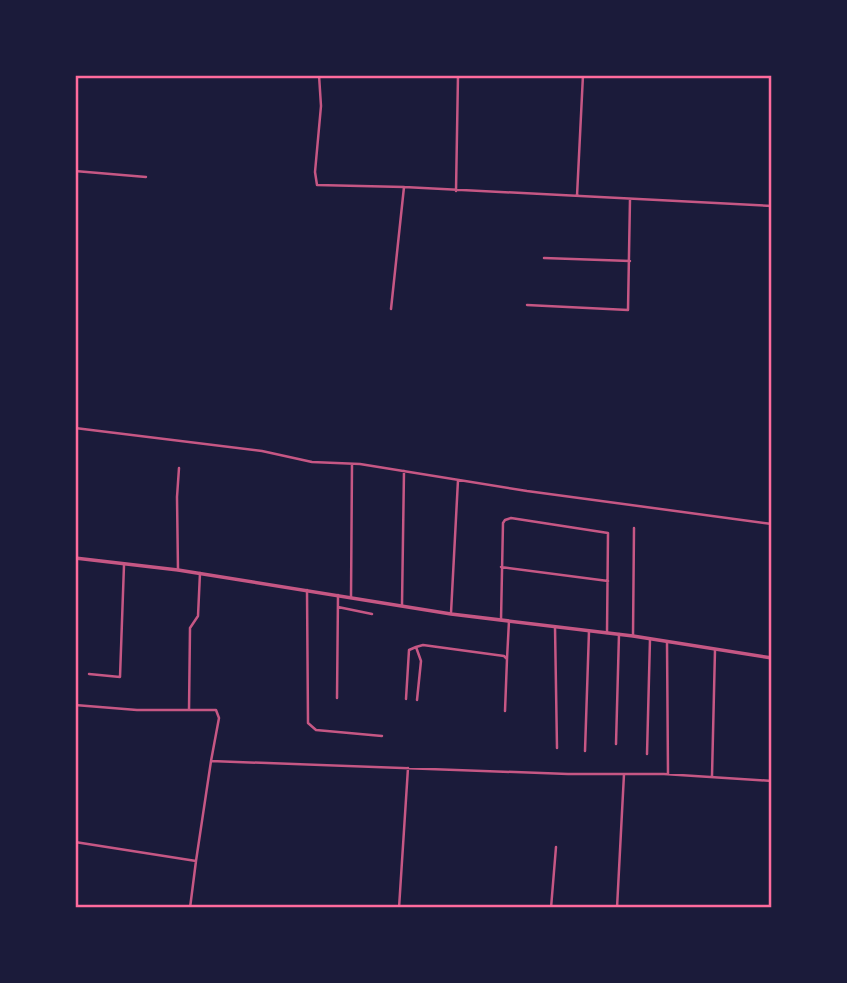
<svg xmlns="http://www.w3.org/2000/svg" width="847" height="983" font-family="'DejaVu Sans',sans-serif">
<rect width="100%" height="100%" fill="#1b1b3a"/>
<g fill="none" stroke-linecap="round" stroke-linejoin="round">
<!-- minor -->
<path stroke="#c65784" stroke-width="2.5" d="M319,75L321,106L315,172L317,185L404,187L772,206
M75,171L146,177
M456,191L458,75
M577,196L583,75
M544,258L630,261
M527,305L628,310L630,199
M391,309L404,187
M75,428L262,451L312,462L360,464L527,491L772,524
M501,567L608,581
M178,570L177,497L179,468
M307,590L308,723L316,730L382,736
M351,597L352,464
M402,605L404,471
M338,607L372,614
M451,613L458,480
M501,620L503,523L505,520L511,518L608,533L607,633
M555,627L557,748
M633,636L634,528
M667,642L668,774
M416,647L423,645L504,656L507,659L505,711
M507,659L509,621
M89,674L120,677L124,565
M337,698L338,595
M406,699L409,650L416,647L421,661L417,700
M75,705L137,710H216L219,718L211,761L568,774H664L772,781
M189,710L190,628L198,616L200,573
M616,744L619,634
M585,751L589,631
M647,754L650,639
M712,776L715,650
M75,842L196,861L190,908
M196,861L211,761
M399,908L408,768
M551,908L556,847
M617,908L624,774"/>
<!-- tertiary -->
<path stroke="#c65784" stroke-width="3.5" d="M75,558L178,570L451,614L633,636L772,658"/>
</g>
<!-- border -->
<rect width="847" height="983" fill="none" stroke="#1b1b3a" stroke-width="154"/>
<rect x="77" y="77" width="693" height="829" fill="none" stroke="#ff6b9d" stroke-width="2.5"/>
</svg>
